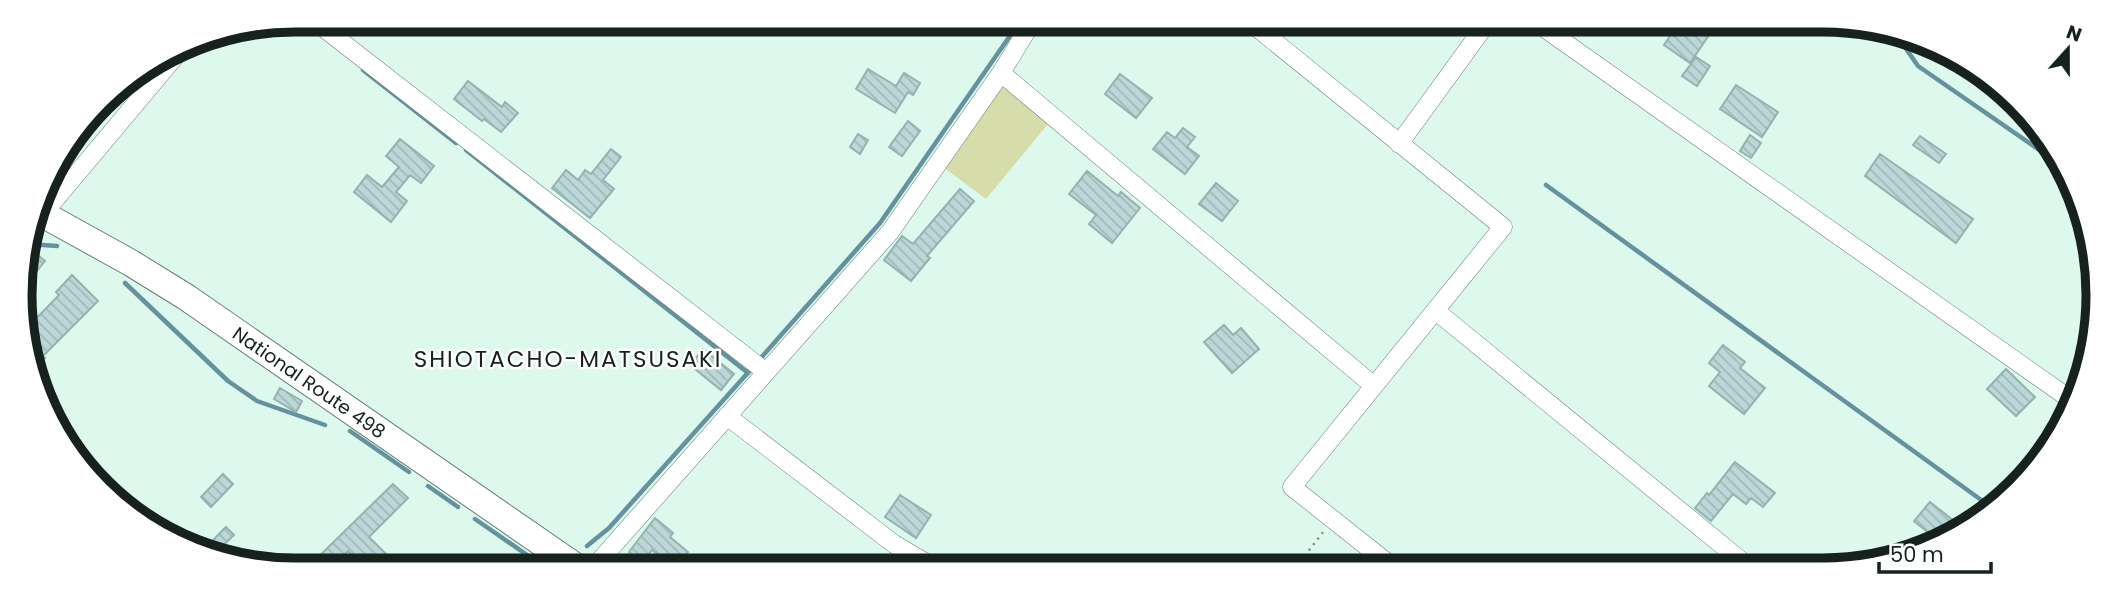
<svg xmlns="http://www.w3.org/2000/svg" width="2117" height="590" font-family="Poppins,sans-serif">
<defs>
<pattern id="building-back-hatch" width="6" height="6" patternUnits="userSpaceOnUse" patternTransform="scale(1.75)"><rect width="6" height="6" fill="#b9d8d7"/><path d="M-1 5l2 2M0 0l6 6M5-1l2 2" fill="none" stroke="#9eb9b8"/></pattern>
</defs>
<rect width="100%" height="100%" fill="#ddf9ed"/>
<!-- green -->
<path fill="#d6dcaa" d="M1003,85L1048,124L986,199L943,167Z"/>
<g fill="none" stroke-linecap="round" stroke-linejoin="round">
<!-- stream -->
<path stroke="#65929e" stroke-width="4.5" d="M299,19L309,27
M1875,24L1900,40L1918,66L2061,165
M363,70L456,143
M466,150L748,373
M1546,185L1984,502
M29,244L57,246
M125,283L228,381L257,401L325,425
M759,360L880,223L1014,30
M350,431L409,472
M428,486L458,507
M475,519L540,564
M587,546L609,528L753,367"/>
</g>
<!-- building -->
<path fill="url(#building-back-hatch)" stroke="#94b2b1" stroke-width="2" d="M1678,24H1692L1709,35L1690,63L1664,45Z
M1696,57L1710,66L1697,86L1682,76Z
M868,69L896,86L904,73L920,83L913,95L908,92L895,113L856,89Z
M1120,74L1152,98L1136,118L1105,94Z
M468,81L502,107L505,102L518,113L501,132L484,119L482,121L454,99Z
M1736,85L1778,112L1762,137L1720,109Z
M908,121L920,131L902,156L889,147Z
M1183,128L1195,137L1187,147L1199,156L1185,174L1153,149L1167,132L1175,138Z
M858,134L868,140L860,154L850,147Z
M1750,135L1761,143L1751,158L1740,151Z
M1920,136L1946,154L1939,163L1913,145Z
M400,139L434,166L421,183L410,175L396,192L407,201L391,222L354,192L367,175L382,187L399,167L386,156Z
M611,149L621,157L603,180L614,189L590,218L552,188L566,170L578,180L585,170L591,174Z
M1880,154L1973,219L1956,243L1865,176Z
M1087,171L1118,196L1121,192L1140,208L1112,243L1089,224L1096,215L1069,194Z
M1216,183L1238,201L1222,221L1199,204Z
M960,189L974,201L927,256L930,258L911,281L884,260L902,236L913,244Z
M28,247L45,261L21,291L20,277Z
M72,275L98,301L43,356L45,358L31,372L29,367L27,350L36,341L25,330L59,295L56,292Z
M1224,325L1233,335L1241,328L1259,349L1232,373L1204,342Z
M1723,345L1745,362L1740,368L1765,388L1744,414L1709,386L1720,372L1709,363Z
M703,349L734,374L721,390L690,365Z
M2006,369L2035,397L2016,416L1987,389Z
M280,388L302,401L296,412L274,399Z
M1735,462L1775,493L1763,507L1751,498L1746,504L1733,494L1711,521L1695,508L1707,493L1709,495Z
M223,474L233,484L211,507L201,497Z
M393,484L408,498L369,537L398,566H363L348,551L332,566H309Z
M900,495L931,515L916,538L885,517Z
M1930,502L1963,528L1944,542L1941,543L1914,521Z
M655,518L673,533L670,537L688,552L675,566H672L652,550L642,563L629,552Z
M226,527L234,535L213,555L202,551Z"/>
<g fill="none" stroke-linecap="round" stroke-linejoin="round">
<defs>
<path id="minor" d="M312,19L766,372
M1011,22L1025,33
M1250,22L1503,227L1292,487L1394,568
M1537,23L2074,402
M1001,73L1374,386
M1399,144L1487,23
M43,214L189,40
M1436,311L1750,568
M727,416L894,544L933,567
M2005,499L2070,414
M595,566L890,232L1001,73L1032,22"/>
<g id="highway">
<path id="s1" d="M37,211L131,263L186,297L575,566"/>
</g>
</defs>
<!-- minor casing -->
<use href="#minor" stroke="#657d73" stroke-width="19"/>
<!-- highway casing -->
<use href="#highway" stroke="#657d73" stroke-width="28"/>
<!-- path -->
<path stroke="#7c8f87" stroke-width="2.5" stroke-dasharray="2 5" stroke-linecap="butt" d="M1296,567L1324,531"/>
<!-- minor -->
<use href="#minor" stroke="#fff" stroke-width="18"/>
<!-- highway -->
<use href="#highway" stroke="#fff" stroke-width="26"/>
</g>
<g text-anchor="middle" stroke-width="5" stroke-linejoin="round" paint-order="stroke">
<!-- street labels -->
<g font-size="19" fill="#17211d" stroke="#fff">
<text dy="7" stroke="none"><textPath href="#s1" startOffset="322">National Route 498</textPath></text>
</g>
<!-- quarter labels -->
<g font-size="23" letter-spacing="2" fill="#17211d" stroke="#fff">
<text x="568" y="367">SHIOTACHO-MATSUSAKI</text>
</g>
</g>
<!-- crop -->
<path d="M0 0H2117V590H0ZM295 32H1823A263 263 0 0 1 2086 295V295A263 263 0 0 1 1823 558H295A263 263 0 0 1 32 295V295A263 263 0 0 1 295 32Z" fill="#fff" fill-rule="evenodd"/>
<path fill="none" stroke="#17211d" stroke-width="9" d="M295 32H1823A263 263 0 0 1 2086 295V295A263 263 0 0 1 1823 558H295A263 263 0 0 1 32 295V295A263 263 0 0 1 295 32Z"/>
<!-- north arrow -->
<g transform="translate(2068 49) rotate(21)" stroke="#ffffff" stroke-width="5" paint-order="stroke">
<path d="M0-5L12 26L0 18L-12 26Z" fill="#17211d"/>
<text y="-10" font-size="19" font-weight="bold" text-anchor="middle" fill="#17211d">N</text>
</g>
<!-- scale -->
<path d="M1879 562v10h112v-10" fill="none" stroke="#17211d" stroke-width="3.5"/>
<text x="1890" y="562" font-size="21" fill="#17211d" stroke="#ffffff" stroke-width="5" paint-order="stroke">50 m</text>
</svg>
